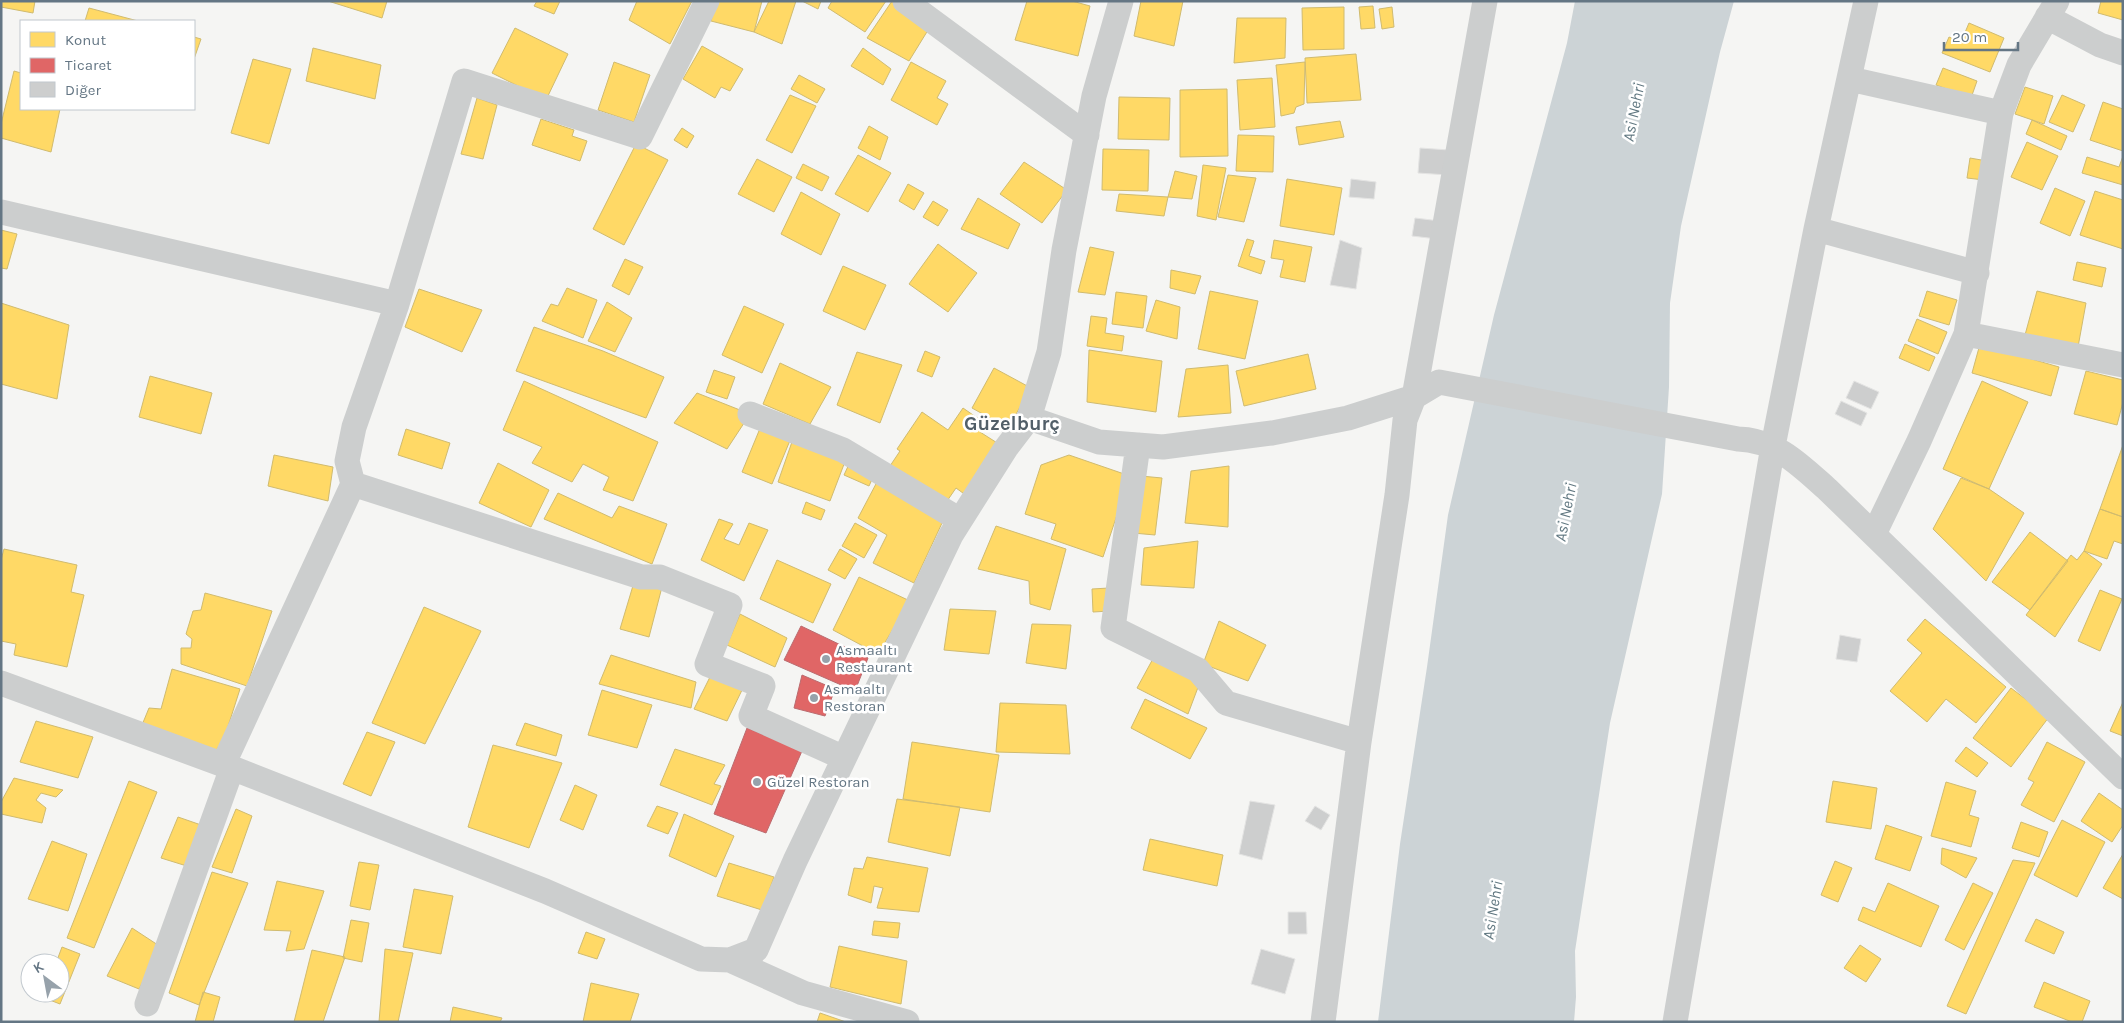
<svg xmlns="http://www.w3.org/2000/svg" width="2124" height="1023" font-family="Karla,sans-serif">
<rect width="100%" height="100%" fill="#f5f5f3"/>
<!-- water -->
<path fill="#ccd3d6" d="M1575,1H1734L1720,52L1681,226L1670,303L1669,387L1662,494L1610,723L1575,951L1576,997L1574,1022H1378L1400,844L1427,667L1448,515L1494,315L1567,43Z"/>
<!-- homes -->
<path fill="#ffd966" stroke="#d0bb6f" d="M1,1H35L33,13L1,7Z
M328,1H387L382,18Z
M537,1H560L554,14L534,6Z
M637,1H692L670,44L629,20Z
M716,1H762L754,32L711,21Z
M769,1H796L782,44L754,32Z
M802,1H821L818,9Z
M832,1H886L865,32L828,8Z
M892,1H905L933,22L909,61L867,38Z
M1027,1H1072L1090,6L1078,56L1015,40Z
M1141,1H1183L1174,46L1134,36Z
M2101,1H2123V20L2098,13Z
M1373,6L1375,28L1361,29L1359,7Z
M1344,7V49L1303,50L1302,8Z
M1392,7L1394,27L1382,29L1379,9Z
M89,8L138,21H85Z
M1237,18H1286L1285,58L1234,63Z
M1969,23L2004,38L1990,72L1942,53L1949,37L1961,42Z
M515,28L568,54L546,100L492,73Z
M194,37L201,39L194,59Z
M702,46L743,69L730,91L721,87L715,98L683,79Z
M313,48L381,65L375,99L306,81Z
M863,48L891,69L883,85L851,66Z
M1356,54L1361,100L1307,103L1305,58Z
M253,59L291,69L269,144L231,133Z
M614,62L650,75L634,122L598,110Z
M911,62L946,81L937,98L948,104L937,125L891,100Z
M1305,62L1304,104L1296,107L1294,113L1281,116L1276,65Z
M1943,68L1977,81L1971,98L1936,85Z
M14,71L21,73V109H60L51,152L1,138V124Z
M799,75L825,89L817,103L791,89Z
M1272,78L1275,127L1240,130L1237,80Z
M2025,87L2053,96L2044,124L2015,114Z
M1227,89L1228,156L1180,157V90Z
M790,95L816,106L792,153L766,140Z
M2062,95L2085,105L2073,132L2049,122Z
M1119,97L1170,98L1169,140L1118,139Z
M477,98L497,105L483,159L461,154Z
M2103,102L2123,109V151L2090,140Z
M541,119L574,130L572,136L587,141L580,161L532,145Z
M2032,120L2067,136L2061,150L2026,134Z
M1340,121L1344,137L1299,145L1296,127Z
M869,126L888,137L880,160L858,148Z
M682,128L694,136L687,148L674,140Z
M1238,135L1274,136L1273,172L1236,171Z
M2027,142L2058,156L2042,190L2011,177Z
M636,144L668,160L624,245L593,229Z
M1103,149L1149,150L1148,191L1102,190Z
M858,155L891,173L868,212L835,194Z
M2123,156V185L2082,173L2087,157L2119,167Z
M1970,158L1987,161L1984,180L1967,178Z
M757,159L792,177L774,212L738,194Z
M1024,162L1067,190L1042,223L1000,194Z
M803,164L829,177L822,191L796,178Z
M1203,165L1226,168L1216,220L1197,216Z
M1175,171L1197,176L1192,199L1168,197Z
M1228,175L1256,178L1244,222L1218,217Z
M1287,179L1342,188L1334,235L1280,226Z
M908,184L924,193L914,210L899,201Z
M2055,188L2085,201L2070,236L2040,223Z
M2095,191L2123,200V249L2080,235Z
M801,192L840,214L821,255L781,234Z
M1119,194L1168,197L1164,216L1116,211Z
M978,198L1020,224L1008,249L961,229Z
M933,201L948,210L938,226L923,217Z
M1,230L17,234L7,269L1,268Z
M1247,239L1254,241L1249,256L1265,261L1261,274L1238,266Z
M1274,240L1312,247L1305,282L1280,277L1284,260L1271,258Z
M938,244L977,273L948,312L909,284Z
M1090,247L1114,252L1105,295L1078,292Z
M625,259L643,267L629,295L612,286Z
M2077,262L2106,268L2102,287L2073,280Z
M843,266L886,285L865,330L823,311Z
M1171,270L1201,276L1195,294L1170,288Z
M567,288L597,300L583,338L542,321L551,304L558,306Z
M419,289L482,310L462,352L405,327Z
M1210,291L1258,301L1245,359L1198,349Z
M1927,291L1957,300L1949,325L1919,316Z
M2037,291L2086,303L2078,347L2025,335Z
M1116,292L1147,296L1143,328L1112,324Z
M1156,300L1180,307L1177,339L1146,331Z
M607,302L632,318L615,352L588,341Z
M1,303L69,325L57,399L1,384Z
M744,306L784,324L762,373L722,355Z
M1091,316L1107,318L1105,333L1124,336L1122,351L1087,346Z
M1917,319L1947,332L1938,354L1908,341Z
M534,327L603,351L664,377L646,418L516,371Z
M1905,344L1935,357L1929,371L1899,358Z
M1980,344L2059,367L2051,396L1972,373Z
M1089,350L1162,361L1156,412L1087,402Z
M925,351L940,357L932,377L917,371Z
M857,352L902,365L880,423L837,405Z
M1308,354L1316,389L1244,406L1236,371Z
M780,363L831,387L810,424L763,404Z
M1228,365L1231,413L1178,417L1186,369Z
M994,368L1031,388L1008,428L972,408Z
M714,370L735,377L727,399L706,392Z
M2086,371L2123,380V402L2117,425L2074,414Z
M150,376L212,393L201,434L139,417Z
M524,381L658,442L633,501L603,490L609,477L583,464L572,482L532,463L542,447L503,430Z
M1982,381L2028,402L1989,489L1943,469Z
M697,393L750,414L727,449L674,423Z
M963,408L986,424L980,432L1002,446L967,496L956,488L945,504L890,466L900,451L897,449L922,412L948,430Z
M761,426L791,438L772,484L742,472Z
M406,429L450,443L442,469L398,455Z
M793,439L846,459L830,501L778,482Z
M2123,445V517L2100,509Z
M274,455L333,467L328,501L268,486Z
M1069,455L1130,476L1103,557L1051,539L1056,524L1025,514L1041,465Z
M850,462L875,473L869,486L844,475Z
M498,463L549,490L531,527L479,503Z
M1229,466L1228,527L1185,523L1191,471Z
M1141,476L1162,478L1155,535L1133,533Z
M1961,478L1989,489L2024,513L1986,581L1933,529Z
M877,482L943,521L914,583L873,563L887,535L858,518Z
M558,493L612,518L619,506L667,524L652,564L544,519Z
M806,502L825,510L821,520L802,513Z
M2100,509L2123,517V544L2114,541L2107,559L2084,551Z
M719,519L733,524L724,539L739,545L749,523L768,530L744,581L701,560Z
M855,523L877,535L864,558L842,546Z
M996,526L1066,549L1050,610L1030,604L1029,581L978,569Z
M2030,532L2068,561L2030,610L1992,582Z
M1198,541L1194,588L1141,585L1144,548Z
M4,549L77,565L71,592L84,595L67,667L14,655L16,644L1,641V560Z
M840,549L857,559L845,579L828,570Z
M2084,551L2102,564L2055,637L2026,615L2071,555L2077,560Z
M777,560L831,584L813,623L760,599Z
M859,577L910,601L878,654L833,630Z
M635,579L662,587L649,637L620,629Z
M1109,588L1110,611L1093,612L1092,589Z
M2100,590L2122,599L2100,651L2078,641Z
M205,593L272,611L247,686L181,664V648H191L192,639L186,634L193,611L201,610Z
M424,607L481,631L425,744L372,723Z
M950,609L996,611L989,654L944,650Z
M740,614L787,638L775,667L727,645Z
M1925,619L2006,687L1976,723L1946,699L1927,722L1890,691L1922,653L1907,640Z
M1219,621L1266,645L1248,681L1203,664Z
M1032,624L1071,625L1066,669L1026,663Z
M611,655L696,682L691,708L599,684Z
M1155,655L1200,682L1188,714L1137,688Z
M172,669L240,689L224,739L215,752L142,725L149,708L161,709Z
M711,675L743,688L727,721L694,709Z
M2011,688L2049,717L2011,767L1973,738Z
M602,690L652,705L637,748L588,735Z
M1145,699L1207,728L1190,759L1131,728Z
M2123,702V736L2110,731Z
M1000,703L1066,705L1070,754L996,752Z
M36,721L93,737L78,778L20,762Z
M525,723L562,735L556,756L516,745Z
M367,732L395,742L371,796L343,784Z
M912,742L999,755L990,812L903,799Z
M2047,742L2085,762L2054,822L2021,805L2034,782L2028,779Z
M493,745L562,763L529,848L468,827Z
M1966,747L1988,763L1977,777L1955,761Z
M675,749L725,765L714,784L721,786L712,805L660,785Z
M14,778L63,790L56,797L41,793L36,800L46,808L42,823L1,814V802Z
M129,781L157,792L94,948L67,938Z
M1833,781L1877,788L1871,829L1826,822Z
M1946,782L1976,791L1969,815L1979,818L1971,847L1931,836Z
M575,785L597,795L583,830L560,820Z
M2099,793L2123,810V825L2112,842L2081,821Z
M897,799L960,807L950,856L888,842Z
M657,806L678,813L668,834L647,826Z
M236,809L252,816L232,873L212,867Z
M684,814L734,836L716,877L669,856Z
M178,817L204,826L190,867L161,858Z
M2062,820L2105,842L2077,897L2034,875Z
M2021,822L2048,832L2039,857L2012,848Z
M1886,825L1922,837L1910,871L1875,859Z
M1150,839L1223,855L1217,886L1143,870Z
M52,841L87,854L68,911L28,899Z
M1942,848L1977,858L1966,878L1941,864Z
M2123,854V899L2103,888Z
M867,857L928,868L919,912L877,908L883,888L874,886L871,903L848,895L854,868L863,869Z
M2013,860L2035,863L1966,1014L1947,1006Z
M1835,861L1852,868L1838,902L1821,895Z
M359,862L379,865L370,910L350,906Z
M729,863L774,877L762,910L717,896Z
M212,872L248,883L199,1005L169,993Z
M277,881L324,891L304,949L286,951L291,931L264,930Z
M1888,883L1939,906L1921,947L1858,920L1863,907L1875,912Z
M1973,883L1993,893L1964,950L1945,940Z
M414,889L453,896L441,954L403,947Z
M2036,919L2064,932L2054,954L2025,941Z
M351,920L369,923L362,962L343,958Z
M874,921L900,923L898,938L872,935Z
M132,928L161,947L139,989L107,976Z
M586,932L605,939L597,959L578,953Z
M1860,945L1881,959L1866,982L1844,968Z
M839,946L907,961L901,1004L830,987Z
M62,947L80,954L60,1004L42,997L44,993H60V963H56Z
M385,949L413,953L398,1022H379Z
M312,950L345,957L323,1022H294Z
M2044,982L2090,1001L2082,1022H2072L2034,1007Z
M591,983L639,994L630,1022H583Z
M203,992L220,997L213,1022H195Z
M453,1007L502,1018L500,1022H450Z
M820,1013L846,1022H817Z"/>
<!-- shops -->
<path fill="#e06666" stroke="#bb6b6f" d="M801,626L868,658L855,691L784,660Z
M802,675L835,689L825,716L794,708Z
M747,728L802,751L766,833L714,814Z"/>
<!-- building -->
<path fill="#cdcece" stroke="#e4e4e3" d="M1420,148L1449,150L1448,175L1418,173Z
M1351,179L1376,182L1374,199L1349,197Z
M1415,218L1440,221L1437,239L1412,236Z
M1340,240L1362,248L1356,289L1330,285Z
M1854,381L1879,392L1871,409L1846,398Z
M1841,401L1867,413L1861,426L1835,414Z
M1840,635L1861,639L1857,662L1836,659Z
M1250,801L1275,805L1262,860L1239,854Z
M1315,806L1330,815L1321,830L1305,821Z
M1288,912H1306L1307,934H1288Z
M1261,949L1295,959L1285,994L1251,984Z"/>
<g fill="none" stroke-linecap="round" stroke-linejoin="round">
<!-- street -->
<path stroke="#cccece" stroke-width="25" d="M905,1L1087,135
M2047,17L2100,45L2123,53
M1850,79L2001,113
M1,212L397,304
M1816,229L1977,273
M1966,334L2123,365
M750,414L843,450L960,520
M1029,418L1099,442L1163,447L1272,433L1348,418L1414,397L1439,382L1738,439C1776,440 1800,465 1827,489L2123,777
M1138,445L1113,628L1198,670L1226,703L1359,742
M353,484L641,577H660L730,605L707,664L763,686L751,716L844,758
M1874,534L1919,441L1966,334L2001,113L2019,65L2057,1
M1,683L232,768L545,891L701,959L730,960L756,950L795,861L951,535L1006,448L1029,418L1049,352L1064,250L1094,96L1121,1
M223,765L353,484L347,461L354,427L397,304L464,81L640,137L707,1
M730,960L803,993L907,1022
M147,1004L232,768
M1323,1022L1359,742L1397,495L1405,420L1414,397L1485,1
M1675,1022L1773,446L1816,229L1866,1"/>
</g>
<!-- markers -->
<g fill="#97a2ab" stroke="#fff" stroke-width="2">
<circle cx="826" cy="659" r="5"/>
<circle cx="814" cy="698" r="5"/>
<circle cx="757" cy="782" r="5"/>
</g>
<g text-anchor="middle" stroke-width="5" stroke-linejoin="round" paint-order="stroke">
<!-- poi labels -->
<g font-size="15" fill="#647684" stroke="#fff" text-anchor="start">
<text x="836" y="655">Asmaaltı<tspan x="836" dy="17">Restaurant</tspan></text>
<text x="824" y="694">Asmaaltı<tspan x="824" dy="17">Restoran</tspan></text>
<text x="767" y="787">Güzel Restoran</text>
</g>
<!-- water labels -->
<g font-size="16" font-style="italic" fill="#607780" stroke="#fff">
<text transform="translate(1633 112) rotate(-79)" y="6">Asi Nehri</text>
<text transform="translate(1565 512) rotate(-79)" y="6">Asi Nehri</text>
<text transform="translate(1492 910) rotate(-81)" y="6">Asi Nehri</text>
</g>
<!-- district labels -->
<g font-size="20" font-weight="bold" fill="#525f69" stroke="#fff">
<text x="1012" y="430">Güzelburç</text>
</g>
</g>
<!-- border -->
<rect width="2124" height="1023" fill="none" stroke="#647684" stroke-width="5"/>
<!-- legend -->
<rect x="20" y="20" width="175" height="90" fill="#ffffff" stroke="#c1c8ce"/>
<rect x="30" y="32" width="25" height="15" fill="#ffd966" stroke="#c1c8ce"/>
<text x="65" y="45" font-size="15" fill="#647684">Konut</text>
<rect x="30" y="58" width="25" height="15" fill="#e06666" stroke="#c1c8ce"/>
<text x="65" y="70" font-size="15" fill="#647684">Ticaret</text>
<rect x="30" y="82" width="25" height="15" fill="#cdcece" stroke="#c1c8ce"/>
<text x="65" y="95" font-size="15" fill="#647684">Diğer</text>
<!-- north arrow -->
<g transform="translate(45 978) rotate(328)"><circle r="24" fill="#ffffff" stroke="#c1c8ce"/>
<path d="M0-4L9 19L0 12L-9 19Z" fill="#97a2ab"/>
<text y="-8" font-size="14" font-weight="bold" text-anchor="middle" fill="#647684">K</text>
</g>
<!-- scale -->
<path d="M1944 42v8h74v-8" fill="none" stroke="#647684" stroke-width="2.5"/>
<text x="1952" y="42" font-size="15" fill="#647684" stroke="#ffffff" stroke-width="4" paint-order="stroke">20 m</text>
</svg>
